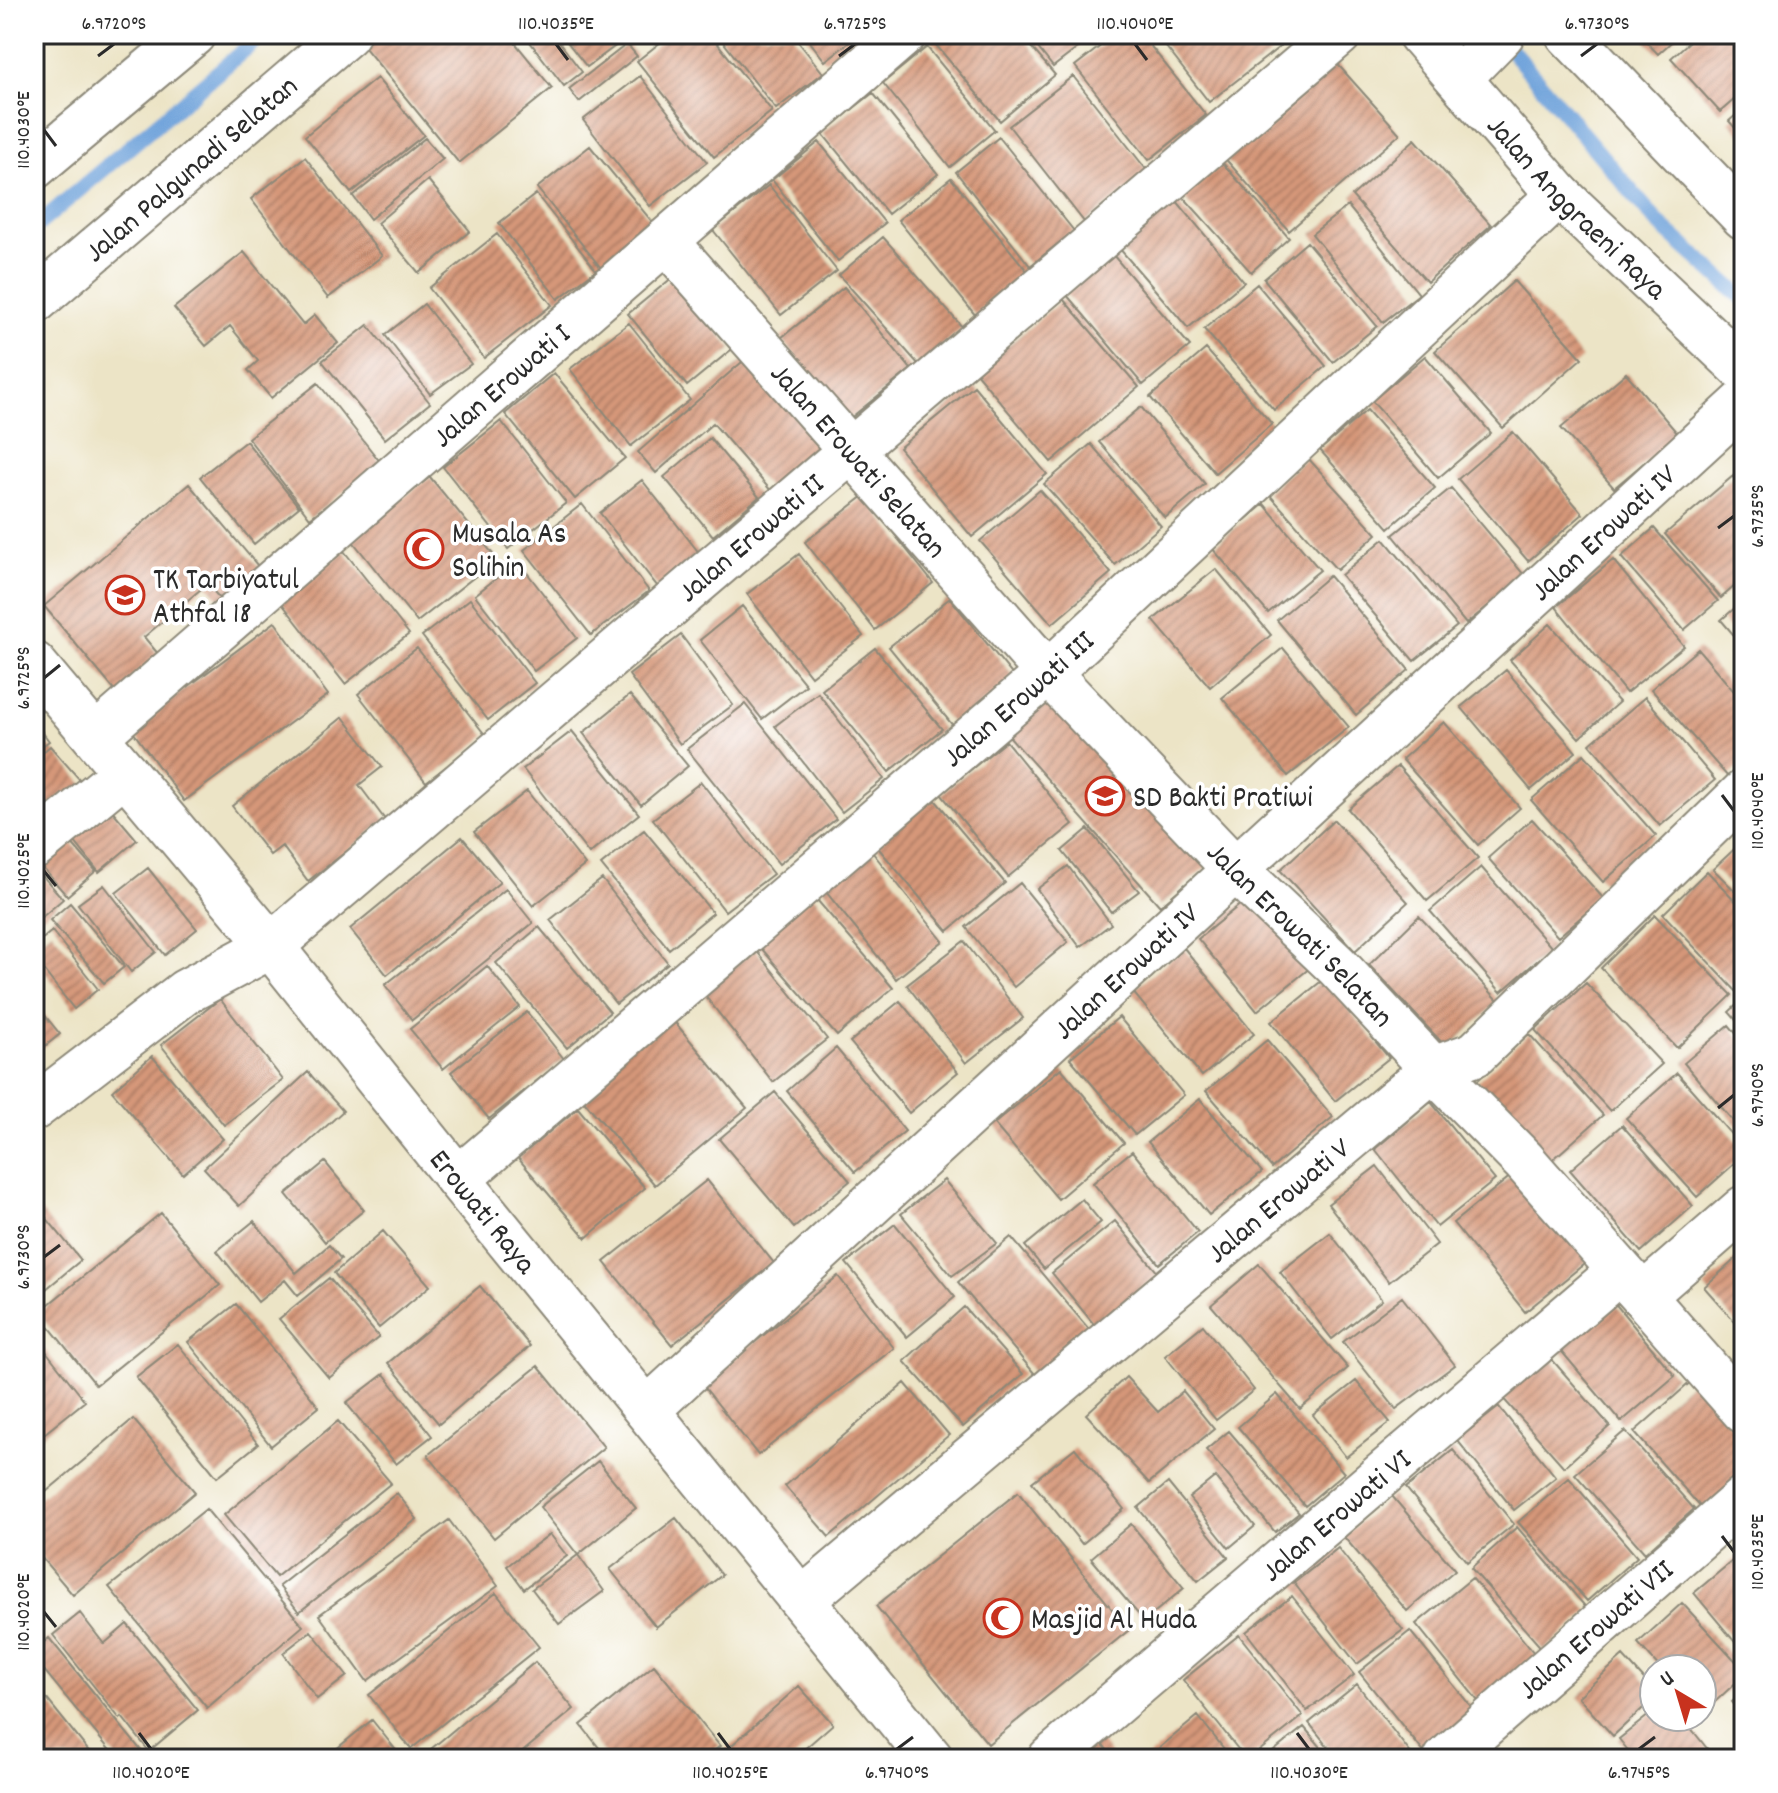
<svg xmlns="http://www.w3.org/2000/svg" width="1778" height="1793" font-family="Dekko,sans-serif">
<defs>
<pattern id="building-hatch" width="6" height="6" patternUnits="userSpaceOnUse" patternTransform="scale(2)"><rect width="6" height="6" fill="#d59779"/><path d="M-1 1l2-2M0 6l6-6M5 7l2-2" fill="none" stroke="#ad7b63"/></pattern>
</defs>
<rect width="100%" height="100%" fill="#fff"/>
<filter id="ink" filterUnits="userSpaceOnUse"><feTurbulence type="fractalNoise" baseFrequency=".0125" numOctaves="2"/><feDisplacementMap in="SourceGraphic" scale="16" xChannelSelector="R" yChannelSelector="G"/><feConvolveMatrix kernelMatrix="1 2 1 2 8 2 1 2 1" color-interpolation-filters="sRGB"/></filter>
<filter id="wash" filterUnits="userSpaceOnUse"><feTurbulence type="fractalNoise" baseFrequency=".006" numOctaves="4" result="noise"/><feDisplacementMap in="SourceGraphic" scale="32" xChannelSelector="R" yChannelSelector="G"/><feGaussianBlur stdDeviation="1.8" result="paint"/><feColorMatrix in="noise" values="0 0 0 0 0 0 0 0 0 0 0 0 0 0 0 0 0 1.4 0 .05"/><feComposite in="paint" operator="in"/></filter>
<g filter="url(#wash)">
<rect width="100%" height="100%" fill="#ece4c6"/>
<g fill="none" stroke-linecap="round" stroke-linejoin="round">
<!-- stream -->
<path stroke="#6ea2da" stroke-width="16" d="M1498,39L1513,52L1658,223L1744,299
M34,228L263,34"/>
</g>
<g id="blocks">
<!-- building -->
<path fill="url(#building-hatch)" d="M360,34H508L552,88L459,163L356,37Z
M524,34H553L582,72L564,86Z
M561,34H623L626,38L587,67Z
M671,34H710L772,111L714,157L637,61Z
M717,34H792L823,73L776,109Z
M804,34H860L825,61Z
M937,34H1020L1055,75L1000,121L931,39Z
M1027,34H1096L1053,67Z
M1116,34H1141L1206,115L1149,160L1075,66Z
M1156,34H1296L1209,102Z
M1639,34H1680L1658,54Z
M1698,34H1744V91L1720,112L1671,58Z
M627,44L637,56L579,102L569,89Z
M927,47L995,130L950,167L883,83Z
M1332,58L1400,134L1289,231L1222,155Z
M640,76L707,162L650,206L583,120Z
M1073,76L1149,173L1085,223L1009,126Z
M377,78L424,135L351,193L305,136Z
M873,93L938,174L888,214L822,133Z
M1744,108V138L1729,121Z
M999,137L1074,231L1030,266L956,172Z
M425,138L443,159L370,219L353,196Z
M1415,139L1491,225L1427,282L1352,196Z
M819,142L885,223L838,261L772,180Z
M590,146L654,224L601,268L537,188Z
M305,157L382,256L328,298L251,199Z
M1218,158L1289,238L1251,272L1179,192Z
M951,178L1028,272L976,316L898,220Z
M428,180L470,231L419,273L377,223Z
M769,185L837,271L781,315L713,230Z
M536,194L596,270L558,299L499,223Z
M1176,200L1244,282L1188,328L1119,248Z
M1348,206L1419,294L1383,322L1312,234Z
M497,234L552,305L484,358L429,288Z
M883,237L963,328L920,366L839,275Z
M1307,242L1377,326L1333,362L1264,279Z
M244,252L303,325L315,315L338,343L271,398L248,370L258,361L230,326L206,346L174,308Z
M1113,255L1190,346L1143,385L1066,294Z
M673,277L732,349L687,386L628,314Z
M1514,281L1582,358L1503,428L1435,351Z
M1257,284L1326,366L1274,410L1204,329Z
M844,287L911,369L848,420L781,338Z
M1063,299L1139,387L1051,462L976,373Z
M424,304L471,364L430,394L385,335Z
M629,323L690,400L631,446L570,369Z
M368,325L430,403L385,439L322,361Z
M1206,349L1272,424L1215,473L1150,397Z
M749,356L828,445L772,492L713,423L656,473L638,452Z
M1425,356L1491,433L1438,478L1372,401Z
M554,373L625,458L575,499L505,414Z
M1626,373L1678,434L1614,488L1561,428Z
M318,383L381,463L310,518L248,438Z
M974,386L1047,474L972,537L899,448Z
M1141,407L1205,484L1165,518L1099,442Z
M1367,410L1435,488L1389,528L1320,450Z
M501,421L566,503L508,549L443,467Z
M1513,432L1583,514L1528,561L1458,479Z
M710,438L759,497L713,536L664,477Z
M246,441L299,507L254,544L200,477Z
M1091,444L1161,526L1115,565L1044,484Z
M1307,457L1377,534L1337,570L1267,492Z
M1733,476L1744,489V578L1721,598L1665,534Z
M430,477L497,559L417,622L351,539Z
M642,480L700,554L658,587L600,513Z
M189,484L268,578L230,610L207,584L144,637L169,667L126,704L44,606Z
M1451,488L1525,576L1466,624L1393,535Z
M1040,490L1111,573L1052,624L980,541Z
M864,496L933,583L875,630L805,542Z
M582,504L649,591L591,635L524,550Z
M1264,504L1320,570L1268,613L1212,548Z
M1654,528L1718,601L1684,630L1621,557Z
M1384,539L1457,626L1414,661L1341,575Z
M344,551L409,634L345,684L280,601Z
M799,554L863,636L811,676L747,594Z
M1613,560L1684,646L1626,693L1556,607Z
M518,561L577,638L534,671L475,595Z
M1216,569L1271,635L1210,687L1153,620Z
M1329,576L1409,670L1356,715L1277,620Z
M950,598L1015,678L954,727L889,647Z
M470,599L535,683L488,720L422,636Z
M1744,600V647L1721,620Z
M742,606L806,685L762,719L700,640Z
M275,622L328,695L184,801L131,729Z
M1550,624L1619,702L1579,738L1510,660Z
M681,635L733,705L680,744L629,675Z
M417,648L486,736L426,782L358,694Z
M875,648L942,729L889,772L822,690Z
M1283,648L1349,727L1288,776L1222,698Z
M1698,649L1744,703V763L1728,777L1651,689Z
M1506,670L1576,752L1531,790L1461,707Z
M1049,686L1208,865L1160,906L1002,728Z
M818,693L884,779L842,812L775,726Z
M630,695L688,766L641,805L583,733Z
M1645,697L1715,780L1660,826L1590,744Z
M745,704L836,819L779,864L687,749Z
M343,717L382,767L359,785L386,821L308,881L282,846L270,855L232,806Z
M34,721L49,741L34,752Z
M1444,722L1520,808L1478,845L1402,759Z
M572,731L639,814L589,854L523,769Z
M1006,741L1073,824L1008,877L941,794Z
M50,746L88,789L52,819L34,798V760Z
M1584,754L1656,836L1603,882L1531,800Z
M1398,766L1478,858L1427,901L1348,809Z
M701,782L773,874L725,911L653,819Z
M527,791L585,865L533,906L474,832Z
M931,795L1005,883L948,931L874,843Z
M105,802L137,840L99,872L67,832Z
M1532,819L1603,898L1558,937L1488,858Z
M1334,820L1408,902L1355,951L1280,870Z
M1088,829L1139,891L1111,912L1062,851Z
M644,830L713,913L669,949L601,865Z
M63,833L96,871L67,896L34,858Z
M462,837L500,882L387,975L350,929Z
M1744,840V900L1713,869Z
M869,848L943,941L896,979L822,887Z
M34,866L63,899L34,924Z
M1068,866L1111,924L1080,947L1037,889Z
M1481,867L1552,948L1501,992L1430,911Z
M148,868L197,929L165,955L116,893Z
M1707,871L1744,910V987L1738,993L1663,914Z
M602,879L668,963L616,1004L550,920Z
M1020,883L1068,942L1014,987L966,927Z
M104,885L156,952L131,972L78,904Z
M506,889L533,923L412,1020L385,985Z
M811,893L893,988L837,1036L755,941Z
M1253,894L1311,967L1257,1011L1198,939Z
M70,903L124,967L104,983L50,920Z
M1655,915L1732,995L1677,1048L1601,968Z
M1419,916L1499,1001L1448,1049L1369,965Z
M539,927L610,1012L567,1048L496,963Z
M52,931L98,989L74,1009L34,958V946Z
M964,941L1023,1018L966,1063L907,985Z
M1184,948L1254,1034L1202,1076L1132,991Z
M755,949L827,1039L773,1082L702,992Z
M487,966L520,1007L443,1069L410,1029Z
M1324,979L1389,1058L1335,1101L1271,1022Z
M1586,983L1662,1064L1610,1111L1535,1030Z
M1744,998V1029L1729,1012Z
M220,999L283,1080L224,1125L161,1045Z
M900,1001L958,1072L909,1113L850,1042Z
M34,1002L60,1034L34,1055Z
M527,1012L564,1059L489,1119L451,1072Z
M667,1013L747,1108L655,1185L575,1090Z
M1119,1017L1184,1095L1135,1135L1070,1058Z
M1729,1025L1744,1043V1134L1684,1063Z
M1529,1034L1603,1115L1550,1162L1477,1081Z
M1267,1040L1333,1117L1272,1168L1206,1091Z
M836,1048L905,1131L855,1172L787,1091Z
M152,1056L223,1139L183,1174L112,1091Z
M1061,1068L1124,1143L1058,1199L994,1124Z
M308,1072L343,1111L239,1206L204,1168Z
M1677,1073L1744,1149V1155L1697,1197L1626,1118Z
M775,1092L850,1181L794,1228L719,1139Z
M1200,1099L1262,1172L1209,1215L1148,1142Z
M1431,1102L1495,1180L1437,1227L1375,1149Z
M578,1108L645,1188L586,1238L518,1158Z
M1622,1125L1693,1206L1641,1252L1570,1170Z
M1132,1151L1198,1232L1159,1264L1093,1183Z
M325,1162L364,1210L325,1242L286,1194Z
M1377,1166L1437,1244L1389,1282L1328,1204Z
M1517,1171L1589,1260L1525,1312L1453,1223Z
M707,1180L774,1263L672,1345L604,1262Z
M944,1180L997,1243L952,1276L901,1214Z
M1082,1199L1101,1222L1044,1269L1025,1246Z
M34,1203L81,1260L34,1299Z
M161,1213L220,1285L96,1385L38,1313Z
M254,1221L296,1273L329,1245L341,1259L298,1296L285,1280L258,1302L217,1251Z
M1115,1221L1159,1274L1096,1327L1052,1273Z
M895,1224L955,1297L907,1337L846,1263Z
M383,1231L430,1286L379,1328L334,1273Z
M1330,1233L1382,1300L1332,1339L1280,1272Z
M1011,1237L1093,1334L1039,1379L958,1282Z
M1739,1256L1744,1262V1332L1704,1287Z
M1259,1264L1348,1368L1300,1409L1211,1305Z
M838,1276L894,1348L758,1455L702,1384Z
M329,1278L379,1337L329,1378L279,1319Z
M480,1286L530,1346L439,1424L388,1363Z
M1402,1297L1455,1365L1396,1409L1343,1342Z
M1613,1301L1675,1376L1621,1422L1558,1347Z
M236,1304L319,1407L271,1446L188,1342Z
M964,1307L1023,1374L963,1427L904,1361Z
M1203,1325L1254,1390L1216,1420L1165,1356Z
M34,1336L85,1401L34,1442Z
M178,1344L258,1444L217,1477L136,1377Z
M1548,1355L1610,1426L1564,1467L1501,1396Z
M538,1366L604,1447L494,1538L428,1455Z
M384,1374L432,1436L396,1464L346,1403Z
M1126,1377L1158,1412L1183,1391L1214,1429L1149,1483L1086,1414Z
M1693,1380L1744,1440V1478L1705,1512L1634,1432Z
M1356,1381L1390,1422L1346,1457L1313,1415Z
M905,1383L949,1435L829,1537L785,1486Z
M1277,1394L1344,1473L1305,1506L1238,1427Z
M1499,1407L1556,1477L1514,1510L1457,1440Z
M133,1419L195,1492L73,1595L34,1549V1502Z
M338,1421L391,1483L276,1577L224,1515Z
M1229,1431L1299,1513L1275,1532L1206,1450Z
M1625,1431L1694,1509L1645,1553L1575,1474Z
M1075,1448L1124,1509L1082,1544L1032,1482Z
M1453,1450L1514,1524L1467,1562L1406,1488Z
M598,1461L636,1508L578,1555L540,1507Z
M1215,1477L1255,1526L1229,1548L1189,1498Z
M1569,1478L1637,1557L1587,1601L1518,1522Z
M1168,1483L1228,1557L1198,1581L1138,1508Z
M1018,1492L1129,1630L988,1744L876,1606Z
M397,1493L417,1519L299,1612L279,1586Z
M1392,1496L1455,1570L1407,1611L1344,1537Z
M206,1509L303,1626L207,1708L109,1587Z
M676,1518L722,1575L656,1627L610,1569Z
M449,1520L498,1586L367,1681L319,1615Z
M1131,1524L1184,1588L1144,1621L1091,1558Z
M1517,1527L1589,1611L1544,1651L1471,1568Z
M550,1534L567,1556L524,1589L507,1566Z
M1338,1548L1403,1630L1357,1664L1294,1583Z
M578,1555L604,1591L559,1624L532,1589Z
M1737,1557L1744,1566V1653L1694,1593Z
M1472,1578L1539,1659L1482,1706L1416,1624Z
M496,1593L539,1647L411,1749L369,1695Z
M1292,1596L1354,1675L1307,1711L1246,1632Z
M1682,1603L1744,1670V1675L1702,1714V1669H1661L1638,1643Z
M80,1613L104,1644L127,1624L198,1710L149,1751L122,1717L120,1719L53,1635Z
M311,1631L347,1676L317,1699L283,1653Z
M1410,1631L1477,1714L1426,1755L1359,1672Z
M1239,1635L1303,1716L1249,1759H1246L1183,1680Z
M49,1638L148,1759H117L34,1658V1650Z
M1623,1656L1654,1690V1698L1613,1736L1578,1697Z
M535,1662L574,1709L514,1759H419Z
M654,1665L720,1746L704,1759H608L581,1725Z
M34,1683L95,1759H34Z
M1357,1684L1415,1759H1338L1309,1723Z
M799,1686L833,1724L793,1759H716Z
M1744,1692V1717L1732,1702Z
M1654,1711V1717H1682L1713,1756L1709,1759H1635L1619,1739Z
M1198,1716L1232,1759H1146Z
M372,1720L403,1759H324Z
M1304,1727L1331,1759H1264Z
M1099,1739L1114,1759H1074Z"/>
</g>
</g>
<g filter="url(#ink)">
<use href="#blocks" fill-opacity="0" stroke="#8c8878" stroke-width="2"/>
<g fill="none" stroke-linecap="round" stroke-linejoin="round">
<defs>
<g id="minor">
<path id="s1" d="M1420,34L1559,195L1744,370"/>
<path d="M1568,34L1744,217"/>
<path d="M1459,78L1502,34"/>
<path d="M34,167L193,34"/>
<path id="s2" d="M666,241L1048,673L1235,869L1337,966L1433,1069L1524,1161L1744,1411"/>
<path id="s3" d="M34,302L347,34"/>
<path id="s4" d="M34,664L271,946L458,1179L931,1759"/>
<path id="s5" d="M96,736L904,34"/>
<path d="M34,847L125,772"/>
<path id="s6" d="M34,1108L185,992L271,946L1339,34"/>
<path id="s7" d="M458,1179L1048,673L1559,195"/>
<path id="s8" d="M647,1410L1744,402"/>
<path id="s9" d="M802,1600L1433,1069L1475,1054L1744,792"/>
<path id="s10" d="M1050,1759L1620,1271L1643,1296L1744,1208"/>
<path id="s11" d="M1446,1759L1744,1498"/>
</g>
</defs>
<!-- minor casing -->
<use href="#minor" stroke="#8c8878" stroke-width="48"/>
<!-- minor -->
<use href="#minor" stroke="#fff" stroke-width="44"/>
</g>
</g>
<!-- ticks -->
<path fill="none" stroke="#2b2b2b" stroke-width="3" d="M556,44L568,60M1135,44L1147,60M98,56L114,44M839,56L855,44M1581,56L1597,44M44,130L56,146M1718,528L1734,516M44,678L60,665M1722,795L1734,811M44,871L56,886M1718,1108L1734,1095M44,1257L60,1245M1722,1536L1734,1552M44,1612L56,1627M139,1733L151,1749M718,1733L730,1749M1297,1733L1309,1749M897,1749L913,1737M1639,1749L1655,1737"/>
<!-- icons -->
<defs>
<symbol id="mosque-ring" viewBox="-11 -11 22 22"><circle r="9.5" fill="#fff" stroke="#c8321e" stroke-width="1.5"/><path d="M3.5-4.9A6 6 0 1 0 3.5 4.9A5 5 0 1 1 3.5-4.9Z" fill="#c8321e"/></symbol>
<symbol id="school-ring" viewBox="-11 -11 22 22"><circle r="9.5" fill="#fff" stroke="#c8321e" stroke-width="1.5"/><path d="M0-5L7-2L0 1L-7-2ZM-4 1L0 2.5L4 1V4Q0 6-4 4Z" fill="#c8321e"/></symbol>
</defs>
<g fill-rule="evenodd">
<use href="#mosque-ring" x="402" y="527" width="44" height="44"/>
<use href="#school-ring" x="103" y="573" width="44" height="44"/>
<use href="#school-ring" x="1083" y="774" width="44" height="44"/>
<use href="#mosque-ring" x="981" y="1596" width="44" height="44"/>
</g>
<g text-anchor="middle" stroke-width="7" stroke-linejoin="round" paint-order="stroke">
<!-- street labels -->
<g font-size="30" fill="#2b2b2b" stroke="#fff">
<text dy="10" stroke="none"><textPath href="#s3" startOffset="206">Jalan Palgunadi Selatan</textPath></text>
<text dy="10" stroke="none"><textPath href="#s1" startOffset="234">Jalan Anggraeni Raya</textPath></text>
<text dy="10" stroke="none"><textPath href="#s5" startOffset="536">Jalan Erowati I</textPath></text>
<text dy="10" stroke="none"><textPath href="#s2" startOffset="292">Jalan Erowati Selatan</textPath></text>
<text dy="10" stroke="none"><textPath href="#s8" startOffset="1298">Jalan Erowati IV</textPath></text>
<text dy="10" stroke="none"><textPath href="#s6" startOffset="918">Jalan Erowati II</textPath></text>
<text dy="10" stroke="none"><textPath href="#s7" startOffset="738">Jalan Erowati III</textPath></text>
<text dy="10" stroke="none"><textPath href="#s2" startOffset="940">Jalan Erowati Selatan</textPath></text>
<text dy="10" stroke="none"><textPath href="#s8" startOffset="650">Jalan Erowati IV</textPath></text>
<text dy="10" stroke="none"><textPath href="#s9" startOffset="622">Jalan Erowati V</textPath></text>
<text dy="10" stroke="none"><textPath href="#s4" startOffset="708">Erowati Raya</textPath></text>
<text dy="10" stroke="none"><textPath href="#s10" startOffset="376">Jalan Erowati VI</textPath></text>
<text dy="10" stroke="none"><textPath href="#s11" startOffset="198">Jalan Erowati VII</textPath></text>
</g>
<!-- poi labels -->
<g font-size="30" fill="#2b2b2b" stroke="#fff" text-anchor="start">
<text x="452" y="542">Musala As<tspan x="452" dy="34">Solihin</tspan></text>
<text x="153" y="588">TK Tarbiyatul<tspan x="153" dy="34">Athfal 18</tspan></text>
<text x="1133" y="806">SD Bakti Pratiwi</text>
<text x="1031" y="1628">Masjid Al Huda</text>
</g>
</g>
<!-- margin -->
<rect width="1778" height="1793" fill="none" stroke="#fff" stroke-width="88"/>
<!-- north arrow -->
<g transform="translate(1678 1693) rotate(322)"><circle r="38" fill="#ffffff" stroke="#aaaaaa" stroke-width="2"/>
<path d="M0-6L14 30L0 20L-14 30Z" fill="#c8321e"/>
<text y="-12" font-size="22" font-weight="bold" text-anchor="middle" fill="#2b2b2b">U</text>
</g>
<rect x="44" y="44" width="1690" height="1705" fill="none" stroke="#2b2b2b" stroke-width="3"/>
<g font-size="20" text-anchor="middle" fill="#2b2b2b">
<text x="114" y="29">6.9720°S</text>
<text x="556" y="29">110.4035°E</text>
<text x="855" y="29">6.9725°S</text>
<text x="1135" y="29">110.4040°E</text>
<text x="1597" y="29">6.9730°S</text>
<text transform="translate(22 130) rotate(-90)" y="7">110.4030°E</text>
<text transform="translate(1756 516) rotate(-90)" y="7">6.9735°S</text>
<text transform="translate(22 678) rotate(-90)" y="7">6.9725°S</text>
<text transform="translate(1756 811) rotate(-90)" y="7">110.4040°E</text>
<text transform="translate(22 871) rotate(-90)" y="7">110.4025°E</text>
<text transform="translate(1756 1095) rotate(-90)" y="7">6.9740°S</text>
<text transform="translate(22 1257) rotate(-90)" y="7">6.9730°S</text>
<text transform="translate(1756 1552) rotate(-90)" y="7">110.4035°E</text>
<text transform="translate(22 1612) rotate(-90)" y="7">110.4020°E</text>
<text x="151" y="1778">110.4020°E</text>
<text x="730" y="1778">110.4025°E</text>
<text x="897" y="1778">6.9740°S</text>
<text x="1309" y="1778">110.4030°E</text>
<text x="1639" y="1778">6.9745°S</text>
</g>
</svg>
